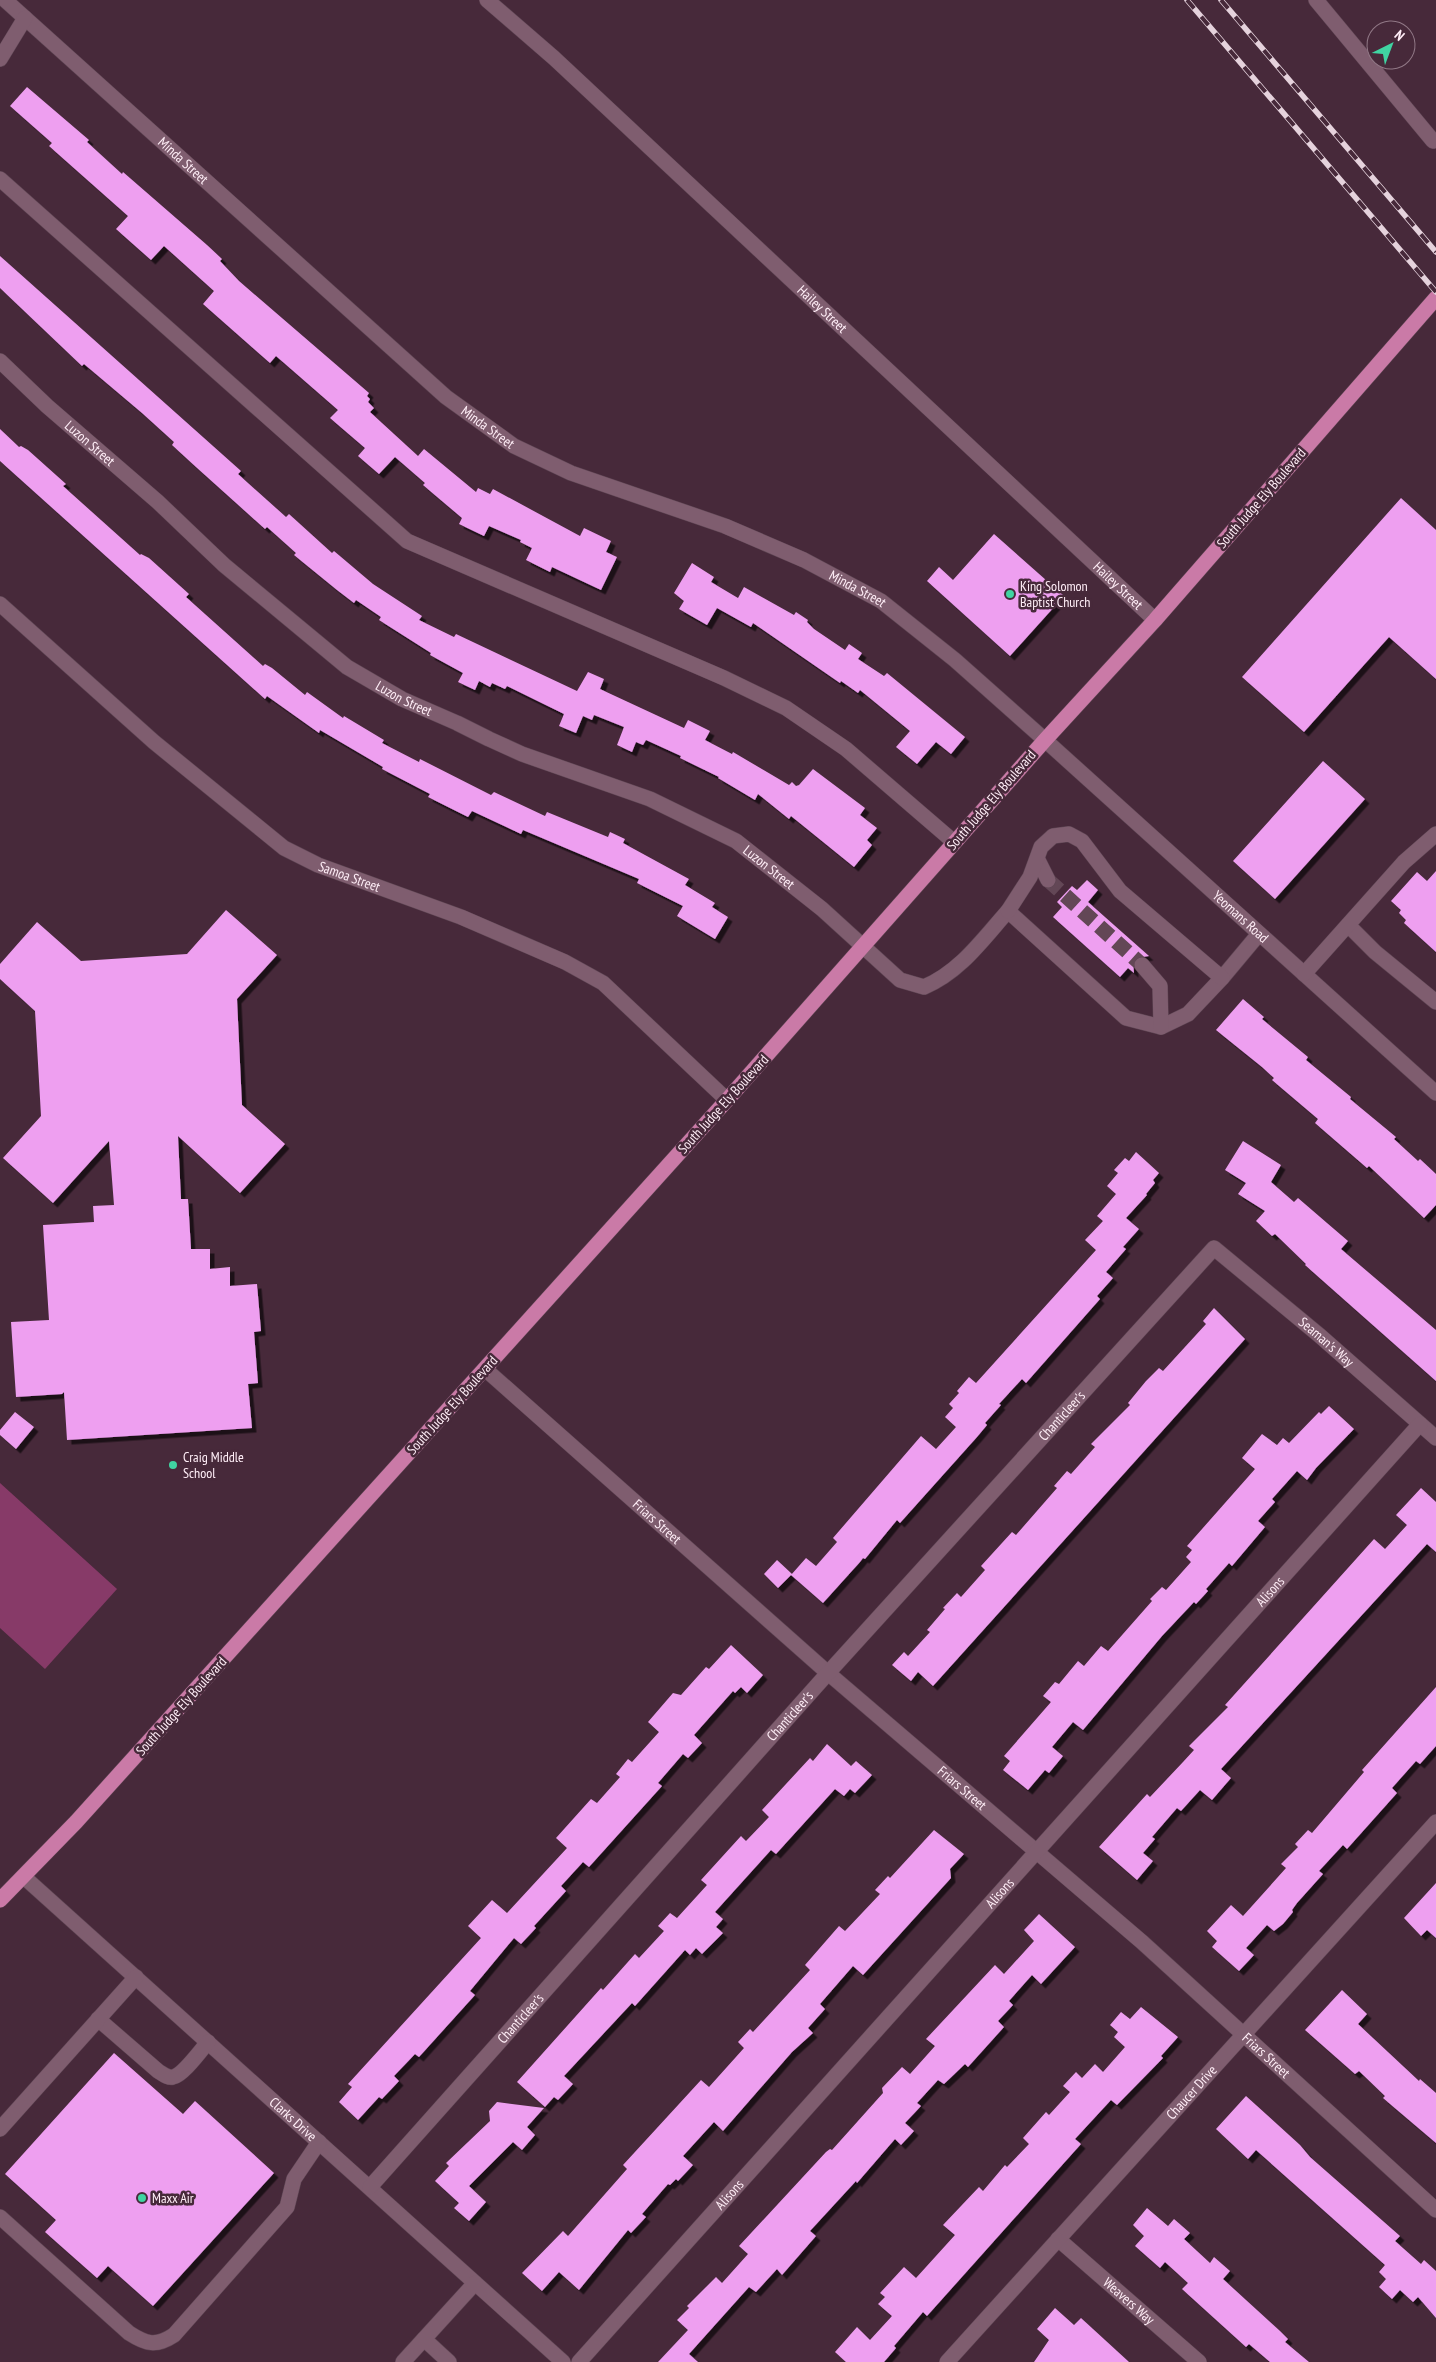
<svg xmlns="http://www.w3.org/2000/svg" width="1436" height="2362" font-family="'PT Sans Narrow',sans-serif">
  <defs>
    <filter id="shadow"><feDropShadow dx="4.5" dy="4.5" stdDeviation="0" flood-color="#0009"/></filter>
  </defs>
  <rect width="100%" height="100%" fill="#47293a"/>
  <path fill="#873a68" d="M0,1483L117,1589L45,1669L0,1628Z"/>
  <path fill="#ee9ff0" filter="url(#shadow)" d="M27,87L89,140L87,142L122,174L123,172L207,245L222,259L220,261L239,281L369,393L367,396L370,399L368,402L374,408L370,412L418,456L424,449L476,492L478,488L490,494L493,489L580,536L584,528L611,541L606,552L617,557L601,590L552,567L550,572L526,560L532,548L520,542L521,540L489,526L484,536L459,524L462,518L423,485L425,483L395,457L379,474L358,456L365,448L330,418L338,410L276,356L270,363L203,304L214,291L164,246L151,260L116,229L128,216L49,146L52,143L10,106Z
    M0,256L241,471L238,474L286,517L289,514L332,553L334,551L373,584L422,616L419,620L454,637L456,634L577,691L588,672L604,679L600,689L684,728L688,720L710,731L705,740L732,754L733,752L789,785L792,782L796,786L799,785L813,769L865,808L860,815L877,828L867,840L872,845L854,867L791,816L789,819L758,794L755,800L718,778L719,777L680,758L681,756L646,740L643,745L636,742L632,752L617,745L624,727L594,715L592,720L583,716L576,733L559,726L564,714L507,686L505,689L492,683L490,687L479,681L475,690L458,682L463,673L430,655L431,653L379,620L381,617L356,600L354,603L337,590L294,555L296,553L267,527L265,529L196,467L172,445L174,442L142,413L84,364L82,366L0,288Z
    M0,429L19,447L21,446L28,450L66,484L63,486L140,555L141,554L149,558L189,594L186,597L263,666L265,664L272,668L305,695L307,692L343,718L344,716L384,740L382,743L419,762L420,759L491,795L494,792L545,816L547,812L608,837L610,832L625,839L623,843L689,879L685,885L715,903L712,907L728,917L715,939L677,916L683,906L637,883L639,879L523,830L521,834L472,811L468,817L428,797L430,794L382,769L383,767L320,730L319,733L267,696L265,699L0,461Z
    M1401,498L1436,530V679L1389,637L1304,732L1242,677Z
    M994,534L1064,596L1010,656L927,581L939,567L953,580Z
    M692,563L714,577L711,582L738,598L744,587L794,615L796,612L808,620L807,622L814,629L845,650L849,644L862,653L858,659L884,676L887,673L965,737L951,754L936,742L917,764L896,747L910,731L860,690L858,693L841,681L840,683L753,623L751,627L717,608L707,625L679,609L684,601L674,593Z
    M1323,761L1365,799L1275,899L1233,861Z
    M1436,871V952L1404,923L1406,920L1399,913L1401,910L1391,901L1417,872L1427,881Z
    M1087,880L1098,890L1088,902L1149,956L1136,958L1133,962L1134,973L1128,968L1120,977L1053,917L1062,907L1057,902L1072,886L1077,890Z
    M226,910L277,955L237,999L242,1105L285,1144L240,1193L178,1136L181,1199H188L191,1249H210V1269L230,1267V1286L257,1284L261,1331L254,1332L258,1383L248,1384L252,1428L67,1440L64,1392L62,1394L16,1397L11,1322L49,1320L43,1225L94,1222L93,1206L114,1205L109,1141L53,1203L3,1158L41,1116L35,1011L0,979V964L37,922L81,961L187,954Z
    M1243,999L1264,1017L1262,1019L1308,1057L1306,1060L1351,1097L1350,1099L1396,1137L1394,1139L1418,1161L1420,1159L1436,1174V1205L1424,1218L1369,1166L1367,1168L1315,1123L1318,1119L1272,1080L1274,1078L1262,1067L1216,1030Z
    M1243,1141L1281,1165L1271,1182L1294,1202L1298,1198L1327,1223L1348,1241L1341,1249L1436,1330V1381L1305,1265L1306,1264L1275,1234L1272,1236L1256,1221L1265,1211L1238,1194L1246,1183L1225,1170Z
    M1136,1152L1159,1173L1153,1180L1155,1183L1146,1194L1147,1195L1126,1218L1139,1229L1123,1247L1126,1249L1106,1272L1113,1278L1097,1296L1100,1299L1026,1383L1022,1379L999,1404L1001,1405L985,1423L987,1425L977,1437L900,1523L897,1520L865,1559L863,1558L860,1562L823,1603L791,1575L806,1558L816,1566L837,1542L833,1538L921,1436L936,1449L956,1427L945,1417L953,1408L949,1404L959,1393L957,1391L969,1377L976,1383L1096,1250L1085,1240L1103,1221L1097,1216L1116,1194L1107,1186L1118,1173L1114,1170L1125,1158L1129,1161Z
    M1214,1308L1245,1339L933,1686L918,1672L911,1681L892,1665L904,1652L908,1656L930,1632L927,1630L945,1609L943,1608L957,1593L961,1597L985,1570L981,1566L1012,1532L1016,1535L1057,1488L1054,1486L1067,1471L1071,1474L1095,1447L1091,1444L1130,1405L1128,1403L1146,1381L1159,1368L1163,1371L1206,1324L1203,1321Z
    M1329,1406L1354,1429L1316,1468L1307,1480L1297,1471L1272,1499L1275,1502L1258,1521L1265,1527L1232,1566L1229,1563L1206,1589L1208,1591L1196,1604L1194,1602L1162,1636L1083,1730L1073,1722L1052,1747L1063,1756L1049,1773L1045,1770L1028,1790L1003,1770L1010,1761L1004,1756L1051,1702L1043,1696L1055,1682L1059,1684L1078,1661L1084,1666L1101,1646L1108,1651L1152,1601L1150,1599L1162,1587L1166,1590L1191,1562L1186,1557L1192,1550L1187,1546L1255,1469L1242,1458L1262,1434L1277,1445L1283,1438L1289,1443L1319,1412L1321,1414Z
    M15,1412L34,1427L16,1449L0,1435V1430Z
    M1421,1488L1436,1502V1552L1427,1544L1221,1769L1231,1778L1212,1800L1200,1790L1181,1811L1177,1808L1152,1837L1155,1839L1143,1853L1153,1861L1137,1880L1099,1847L1147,1794L1150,1797L1183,1762L1194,1750L1189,1746L1228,1707L1225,1705L1374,1539L1385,1549L1407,1525L1396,1515Z
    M777,1560L792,1574L778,1588L764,1574Z
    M731,1645L763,1675L747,1693L741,1687L735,1693L733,1691L694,1735L702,1743L688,1758L683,1754L658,1783L662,1786L589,1867L583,1862L561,1886L566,1891L534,1926L536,1928L521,1944L514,1938L470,1991L475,1995L419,2057L415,2054L394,2076L399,2081L382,2099L379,2097L358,2120L339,2102L352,2087L348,2084L481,1938L468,1926L492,1900L507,1913L567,1848L556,1838L591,1799L597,1803L620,1777L616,1774L628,1759L632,1762L659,1732L648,1722L673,1693L681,1695L706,1667L709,1669Z
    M1436,1687V1746L1420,1764L1416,1761L1392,1788L1397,1793L1347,1849L1343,1845L1319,1871L1323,1874L1297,1903L1292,1910L1293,1912L1283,1924L1274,1931L1267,1925L1246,1948L1254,1955L1239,1971L1212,1947L1217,1941L1207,1931L1231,1905L1243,1916L1286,1868L1281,1864L1298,1847L1295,1844L1308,1830L1312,1833L1364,1772L1362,1770Z
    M827,1744L851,1766L856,1761L872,1775L855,1793L850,1789L844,1796L835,1789L776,1854L771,1850L715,1912L723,1919L716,1927L723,1933L702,1954L696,1948L690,1955L685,1950L635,2006L632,2003L564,2076L573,2084L558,2100L554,2097L545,2107L517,2082L601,1988L603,1990L635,1954L639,1958L664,1931L658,1926L670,1913L677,1918L707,1885L701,1880L741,1836L746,1841L769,1817L762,1810L810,1758L813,1761Z
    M934,1830L964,1854L950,1869L951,1878L863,1975L853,1966L820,2004L825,2009L808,2028L813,2033L792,2052L723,2131L714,2122L683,2156L693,2165L678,2181L676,2179L670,2185L668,2184L642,2214L646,2217L631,2233L628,2230L579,2290L559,2272L542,2291L522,2273L563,2231L568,2236L627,2169L623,2165L701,2080L709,2087L744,2048L738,2042L750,2029L753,2032L810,1970L805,1965L839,1926L845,1931L880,1894L875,1890L888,1876L890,1878Z
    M1436,1883V1938L1427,1930L1421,1936L1404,1918Z
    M1039,1914L1075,1947L1041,1984L1032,1975L1009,2001L1013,2005L998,2021L1004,2027L968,2067L965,2064L944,2084L938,2080L917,2103L921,2106L905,2123L914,2131L901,2145L895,2139L857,2183L856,2181L810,2231L816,2236L782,2275L777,2269L756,2292L749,2287L689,2354L698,2362H658L688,2330L677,2320L689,2308L687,2306L716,2277L722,2283L748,2254L739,2246L826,2152L830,2149L832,2150L883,2093L882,2088L902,2067L910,2074L935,2046L926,2039L995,1965L1004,1974L1034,1941L1024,1930Z
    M1342,1990L1367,2014L1358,2024L1419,2081L1420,2079L1436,2093V2143L1383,2098L1385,2096L1359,2071L1355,2074L1305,2030Z
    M1141,2007L1178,2037L1161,2056L1163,2058L1117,2105L1111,2100L1075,2139L1081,2144L927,2316L923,2312L894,2346L896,2348L884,2362H846L835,2352L857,2327L870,2340L892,2316L878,2304L885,2297L880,2293L904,2267L916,2278L955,2235L943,2225L979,2187L983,2191L1005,2165L1007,2167L1029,2144L1023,2138L1046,2112L1049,2115L1070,2092L1063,2086L1076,2072L1082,2078L1095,2064L1103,2072L1125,2047L1114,2037L1118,2032L1110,2025L1121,2012L1130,2019Z
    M114,2053L183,2114L195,2101L274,2173L153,2306L108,2266L97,2278L45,2232L56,2220L5,2174Z
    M1246,2096L1300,2145L1310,2157L1400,2236L1395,2241L1421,2264L1424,2260L1436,2271V2318L1418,2297L1413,2302L1400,2290L1392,2299L1379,2287L1386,2279L1379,2272L1385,2265L1256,2150L1248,2159L1216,2129Z
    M497,2102L544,2108L527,2127L535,2135L522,2150L513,2142L469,2186L486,2202L469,2221L454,2208L459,2203L435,2181L449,2166L446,2163L490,2121L489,2111Z
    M1147,2208L1168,2226L1174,2219L1190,2233L1184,2239L1210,2263L1214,2257L1230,2271L1223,2279L1280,2331L1288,2339L1285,2342L1309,2362H1270L1249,2344L1246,2347L1182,2289L1188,2283L1165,2262L1160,2268L1135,2246L1144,2236L1133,2225Z
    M1055,2308L1074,2325L1081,2318L1129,2362H1034L1049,2340L1037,2329Z"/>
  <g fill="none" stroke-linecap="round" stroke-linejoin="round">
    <path stroke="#634756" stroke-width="15" stroke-dasharray="15 8" stroke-linecap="butt" d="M1048,880L1142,965"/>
    <g stroke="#5f4654" stroke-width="16">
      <g id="minor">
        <path id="s1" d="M5,0L446,397L514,446L571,473L725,526L804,560L881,601L955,660L1045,740L1436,1093"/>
        <path id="s2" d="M487,0L554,58L1155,620"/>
        <path d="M1316,0L1433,141"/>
        <path d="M0,59L25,18"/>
        <path d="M0,179L407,541L724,678L786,708L846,749L954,842"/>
        <path id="s3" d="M0,361L47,406L158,502L224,565L347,667L402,699L457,723L489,739L522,754L650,799L736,841L822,909L900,980L924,987C960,972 983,939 1008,911L1126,1018L1161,1027L1188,1014L1222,978L1258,935"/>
        <path id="s4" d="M0,604L154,742L284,848L318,865L461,917L565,962L603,983L727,1100"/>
        <path d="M1038,860L1048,880"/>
        <path d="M1008,911L1030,877L1041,847L1053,836L1069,834L1082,841L1120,891L1222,978"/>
        <path d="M1348,925L1375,952L1436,1002"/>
        <path d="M1142,965L1160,986L1161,1027"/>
        <path d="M1304,974L1404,862L1436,834"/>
        <path id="s5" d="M485,1369L828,1673L1142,1942L1436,2210"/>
        <path id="s6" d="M24,1877L563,2362"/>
        <path d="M98,2019L158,2071C163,2074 167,2078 173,2077C183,2075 201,2050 208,2042"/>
        <path d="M0,2129L136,1977"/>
        <path id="s7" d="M370,2187L828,1673L1214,1248L1319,1335L1436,1438"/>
        <path d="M0,2217L129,2333C146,2344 156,2347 174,2335L287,2207L294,2179L319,2142"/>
        <path id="s8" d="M1058,2239L1199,2362"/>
        <path d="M424,2339L449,2362"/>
        <path d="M403,2362L475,2283"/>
        <path id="s9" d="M579,2362L1420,1424"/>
        <path id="s10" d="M947,2362L1436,1822"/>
      </g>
    </g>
    <g stroke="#5f4654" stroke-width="16">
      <path id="major" d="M0,1900L76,1822L727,1100L1045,740L1155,620L1436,298"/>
    </g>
    <use href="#minor" stroke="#7f5d6f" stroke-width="15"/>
    <use href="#major" stroke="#ca7aa7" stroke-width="15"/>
    <g stroke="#e5d2dc" stroke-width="5.5">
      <path id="rail" d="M1187,0L1436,292
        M1221,0L1436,252"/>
    </g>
    <use href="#rail" stroke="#47293a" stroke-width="4" stroke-dasharray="11" stroke-linecap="butt"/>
  </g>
  <g fill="#40d4a2" stroke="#47293a" stroke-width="2">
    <circle cx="1010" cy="594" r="5"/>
    <circle cx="173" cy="1465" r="5"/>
    <circle cx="142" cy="2198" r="5"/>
  </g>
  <g text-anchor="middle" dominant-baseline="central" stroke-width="5" stroke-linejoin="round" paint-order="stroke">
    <g font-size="14" fill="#ffeef7" stroke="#47293a">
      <text stroke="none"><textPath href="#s1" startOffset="240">Minda Street</textPath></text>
      <text stroke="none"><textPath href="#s2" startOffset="456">Hailey Street</textPath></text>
      <text stroke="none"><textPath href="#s1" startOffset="645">Minda Street</textPath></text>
      <text stroke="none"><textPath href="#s3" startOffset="122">Luzon Street</textPath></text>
      <text transform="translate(1261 498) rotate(-49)">South Judge Ely Boulevard</text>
      <text stroke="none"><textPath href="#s2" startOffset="861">Hailey Street</textPath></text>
      <text stroke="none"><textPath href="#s1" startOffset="1050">Minda Street</textPath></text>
      <text stroke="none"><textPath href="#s3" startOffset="528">Luzon Street</textPath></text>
      <text transform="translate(991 800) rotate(-49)">South Judge Ely Boulevard</text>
      <text stroke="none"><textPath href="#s3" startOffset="932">Luzon Street</textPath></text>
      <text stroke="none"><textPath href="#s4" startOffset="446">Samoa Street</textPath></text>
      <text stroke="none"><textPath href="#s1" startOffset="1555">Yeomans Road</textPath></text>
      <text transform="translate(723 1104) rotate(-48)">South Judge Ely Boulevard</text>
      <text stroke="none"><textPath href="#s7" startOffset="1409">Seaman's Way</textPath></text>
      <text transform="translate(452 1405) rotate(-48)">South Judge Ely Boulevard</text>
      <text stroke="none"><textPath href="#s7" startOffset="1036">Chanticleer's</textPath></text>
      <text stroke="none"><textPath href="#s5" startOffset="230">Friars Street</textPath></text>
      <text stroke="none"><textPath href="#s9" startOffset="1035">Alisons</textPath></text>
      <text transform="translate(181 1706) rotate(-48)">South Judge Ely Boulevard</text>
      <text stroke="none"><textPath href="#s7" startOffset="631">Chanticleer's</textPath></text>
      <text stroke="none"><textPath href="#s5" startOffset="635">Friars Street</textPath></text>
      <text stroke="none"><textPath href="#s9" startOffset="630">Alisons</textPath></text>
      <text stroke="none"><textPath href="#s7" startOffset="226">Chanticleer's</textPath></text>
      <text stroke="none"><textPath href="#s5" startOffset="1040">Friars Street</textPath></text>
      <text stroke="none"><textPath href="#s10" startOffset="364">Chaucer Drive</textPath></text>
      <text stroke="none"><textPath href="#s6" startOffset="362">Clarks Drive</textPath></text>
      <text stroke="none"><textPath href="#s9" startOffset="225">Alisons</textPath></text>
      <text stroke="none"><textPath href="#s8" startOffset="94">Weavers Way</textPath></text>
    </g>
    <g font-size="14" fill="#ffeef7" stroke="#47293a" text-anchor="start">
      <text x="1020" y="586">King Solomon<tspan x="1020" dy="16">Baptist Church</tspan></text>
      <text x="183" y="1457">Craig Middle<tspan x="183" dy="16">School</tspan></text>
      <text x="152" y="2198">Maxx Air</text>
    </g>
  </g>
  <g transform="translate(1391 45) rotate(42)"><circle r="24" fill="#47293a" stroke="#917886"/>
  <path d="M0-4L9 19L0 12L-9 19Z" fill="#40d4a2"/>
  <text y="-8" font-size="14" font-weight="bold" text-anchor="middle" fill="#ffeef7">N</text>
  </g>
</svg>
